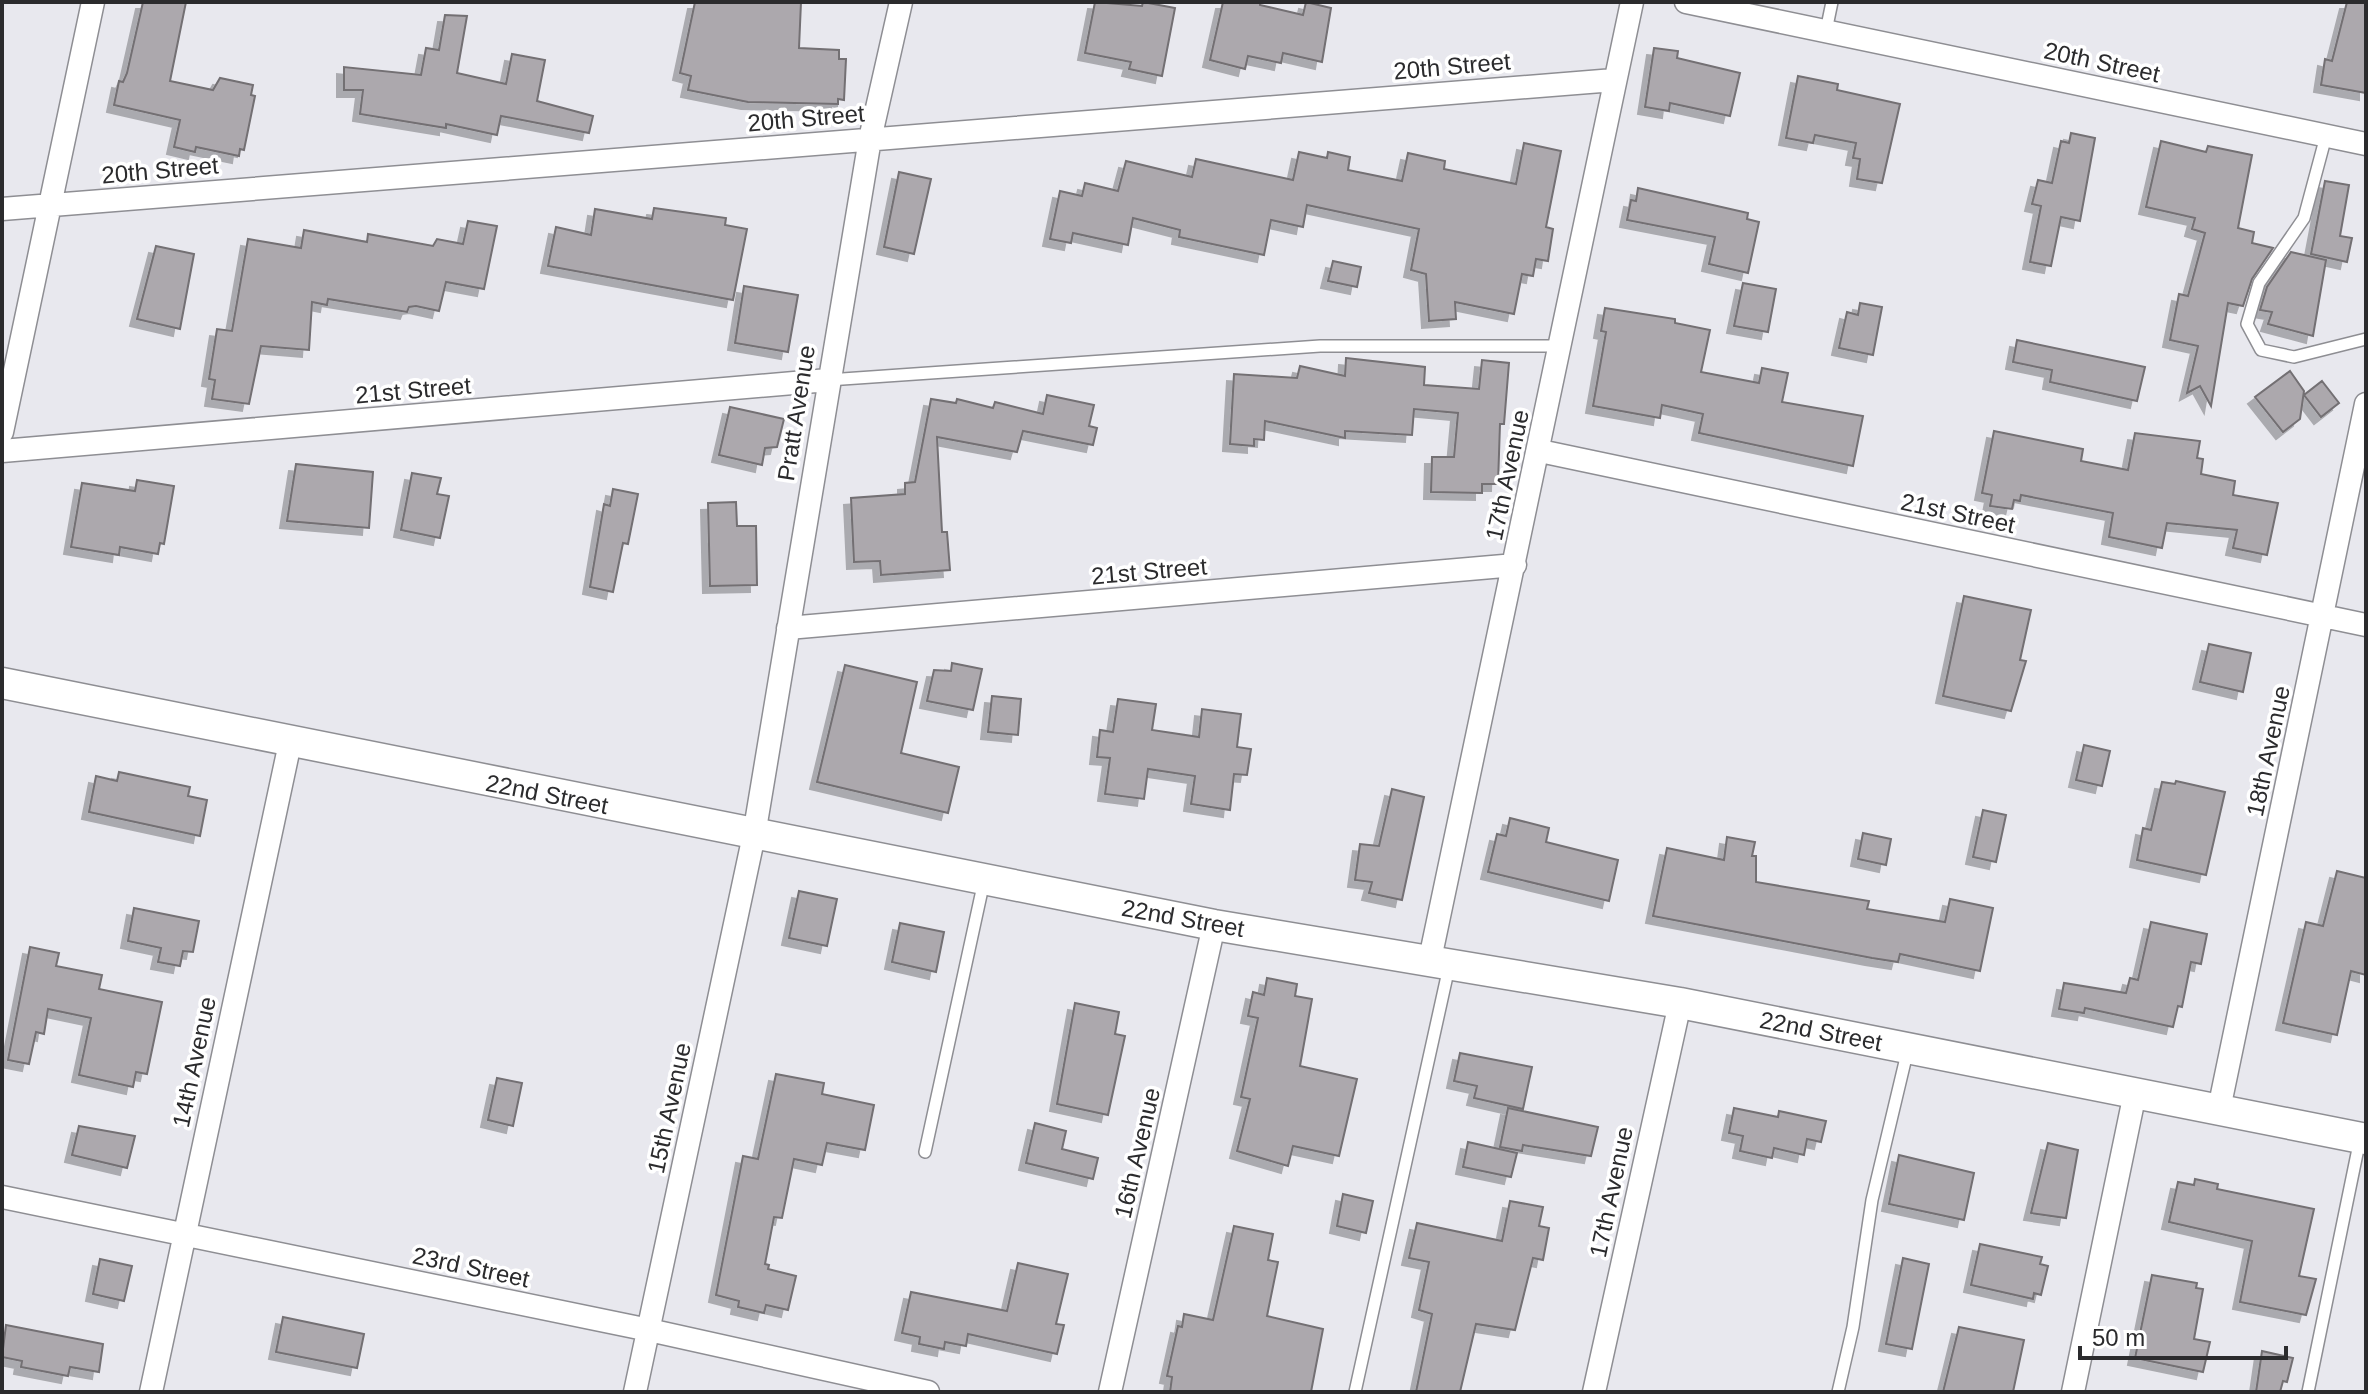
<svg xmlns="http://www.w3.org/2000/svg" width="2368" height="1394" font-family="Arial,sans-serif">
  <defs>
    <filter id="shadow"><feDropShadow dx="-7" dy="7" stdDeviation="0" flood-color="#0004"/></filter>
  </defs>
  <rect width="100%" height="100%" fill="#e8e8ee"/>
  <path fill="#aca8ad" stroke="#736f73" stroke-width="2" filter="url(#shadow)" d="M143,2H186L170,81L213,90L220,78L253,85L251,95L255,96L244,150L240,149L239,156L196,147L195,152L174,147L180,120L114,105L119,81L123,82L127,73Z
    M695,2H801L799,48L839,50V59H846L844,100L838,99V104L748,102L688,90L691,76L680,73Z
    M1095,2L1142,6L1143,2L1175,8L1162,76L1129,69L1131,62L1085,53Z
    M1223,2H1260V5L1303,15L1306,2L1331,8L1322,62L1283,53L1281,63L1248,56L1245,69L1210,60Z
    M2347,2H2366V93L2321,85L2325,59L2332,61Z
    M445,15L467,16L457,73L506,84L512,54L545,60L537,101L593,116L589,133L501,116L497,135L446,124V128L360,114L363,90H344V67L421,75L426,48L439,50Z
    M1654,48L1678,51L1677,58L1740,73L1730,116L1670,103L1669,111L1645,107Z
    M1798,76L1838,84L1837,90L1900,104L1882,183L1857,179L1860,159L1853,158L1856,143L1815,135L1813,143L1786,138Z
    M2071,133L2095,138L2080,221L2061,217L2051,266L2030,262L2041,206L2032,204L2038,180L2052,183L2061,141L2069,143Z
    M2161,141L2206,152L2208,146L2252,155L2238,228L2254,232L2252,243L2273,248L2252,279L2243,306L2228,303L2211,406L2200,386L2187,393L2198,346L2170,340L2179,294L2188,296L2205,233L2192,229L2195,218L2146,207Z
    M1524,143L1561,151L1546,227L1553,229L1548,261L1536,259L1533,276L1522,274L1514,314L1455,302L1456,319L1429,321L1426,274L1411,270L1419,229L1307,205L1303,227L1271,220L1264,255L1179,237L1180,230L1133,218L1128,245L1073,233L1071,243L1050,239L1060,191L1082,196L1085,183L1118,191L1126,161L1192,177L1196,159L1293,180L1299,152L1327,158L1328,152L1350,157L1348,170L1402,181L1408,153L1445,161L1444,169L1516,184Z
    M899,172L931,179L914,254L884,247Z
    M2325,181L2349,185L2340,236L2352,238L2347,262L2311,254Z
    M1638,188L1748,213L1747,219L1759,222L1748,273L1709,264L1715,237L1627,220L1631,200L1636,201Z
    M654,208L726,218L725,225L747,229L733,300L548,266L556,227L591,235L595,209L652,219Z
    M468,221L497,226L484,289L446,282L439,311L416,306L409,307L407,312L328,299L327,305L312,302L309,350L261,346L249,404L212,399L215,380L209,379L217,329L232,331L248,239L301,248L304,230L367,242L368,234L433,246L437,239L463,244Z
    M156,246L194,254L180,329L137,319Z
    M2291,252L2326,260L2313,336L2268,324L2272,312L2260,310L2267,287Z
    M1333,261L1361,267L1357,287L1328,281Z
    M1743,283L1776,289L1768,332L1734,326Z
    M744,286L798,295L788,352L735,343Z
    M1860,303L1882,307L1873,355L1839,348L1847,312L1858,315Z
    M1605,308L1675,319V323L1710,330L1701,372L1759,383L1762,368L1788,373L1782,402L1863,416L1853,466L1699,433L1703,414L1662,405L1660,418L1593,406L1606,332L1601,331Z
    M2017,340L2145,367L2137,401L2050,382L2052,370L2013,362Z
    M1346,358L1425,367L1424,385L1479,389L1482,360L1509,363L1504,424H1500L1498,484H1482V493L1431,492L1432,457H1454L1458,413L1414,409L1412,435L1345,431V438L1265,421L1264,440L1254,439V446L1230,444L1234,374L1297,378L1300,366L1345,376Z
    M2290,371L2304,391L2300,419L2283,432L2255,397Z
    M2322,381L2339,403L2321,417L2304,395Z
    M1047,395L1094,405L1089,426L1097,428L1093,445L1023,431L1017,452L937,437L942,532H947L950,570L881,575L880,561L854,562L851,498L905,494V483L915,482L931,399L956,403L957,399L993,408L995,402L1043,414Z
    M730,407L784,419L777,447L765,448L762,465L719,455Z
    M1994,431L2083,449L2081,461L2128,470L2135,433L2200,441L2197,458L2203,459L2201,474L2235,481L2233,495L2278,503L2267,555L2233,548L2237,530L2167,523L2162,548L2109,537L2113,513L2021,495L2020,501L2014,500L2012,509L1990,506L1992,495L1982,493Z
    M296,464L373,472L369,528L287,521Z
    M412,473L441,478L437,494L449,496L440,538L401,530Z
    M137,480L174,486L164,544L160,543L158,554L120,547L119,555L71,547L82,483L135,491Z
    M613,489L638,494L628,544L623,543L613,592L590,587L604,504L610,506Z
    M736,502L737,526H756L757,585L710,586L708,503Z
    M1964,596L2031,610L2020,660L2026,661L2011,711L1943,696Z
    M2209,644L2251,653L2243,692L2200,682Z
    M952,663L982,669L973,710L927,701L934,670L951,671Z
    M845,665L917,682L901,753L959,767L948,813L817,782Z
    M992,696L1021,699L1018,735L988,732Z
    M1118,699L1156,704L1152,730L1199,737L1202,709L1241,714L1237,747L1251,749L1247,775L1234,774L1230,810L1191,804L1195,776L1148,769L1144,799L1105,794L1110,758L1097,757L1100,730L1113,732Z
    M2084,745L2110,751L2102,786L2076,780Z
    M119,772L190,787L188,796L207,800L200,836L89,812L96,776L117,781Z
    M2176,781L2225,792L2206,875L2137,860L2143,828L2151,830L2162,782L2175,784Z
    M1392,789L1424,797L1402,900L1369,893L1372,882L1355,880L1360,844L1379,846Z
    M1983,810L2006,815L1996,862L1973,857Z
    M1510,818L1549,828L1546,842L1618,860L1609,901L1488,872L1497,834L1506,836Z
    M1863,833L1891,839L1886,865L1858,859Z
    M1727,837L1755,842L1752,856H1756V882L1869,901L1867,909L1945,922L1950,899L1993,908L1980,971L1900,954L1898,962L1872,958L1653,916L1667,848L1724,860Z
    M2337,871L2366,878V975L2351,971L2337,1035L2283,1023L2306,922L2323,926Z
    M799,891L837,899L827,946L789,938Z
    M134,908L199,921L193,952L183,951L180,966L158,962L161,948L128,941Z
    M2151,922L2207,934L2201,964L2191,962L2182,1007L2178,1006L2173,1027L2085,1008L2084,1013L2059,1009L2064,983L2126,993L2130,978L2138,980Z
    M900,923L944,932L936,972L892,962Z
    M30,947L59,953L56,966L102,975L99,989L162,1002L147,1074L136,1072L133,1087L79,1075L91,1018L48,1009L44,1034L36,1032L29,1064L8,1060Z
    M1267,978L1297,984L1295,996L1312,999L1300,1066L1357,1079L1339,1156L1293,1146L1288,1166L1237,1151L1250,1099L1241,1097L1258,1018L1248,1016L1253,992L1264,995Z
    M1075,1003L1119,1012L1115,1034L1125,1036L1108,1115L1057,1104Z
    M1460,1053L1532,1067L1523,1109L1474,1098L1477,1086L1454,1081Z
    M776,1074L824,1083L822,1094L874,1105L865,1150L827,1143L822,1165L794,1159L782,1218L774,1217L765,1264L769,1265L768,1269L796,1276L788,1310L766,1305L764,1313L738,1307L739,1301L716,1295L743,1156L758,1159Z
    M497,1078L522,1083L513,1126L488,1120Z
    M1508,1108L1598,1127L1591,1156L1523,1145L1522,1151L1500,1147Z
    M1734,1108L1778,1117L1779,1111L1826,1121L1821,1142L1807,1139L1804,1155L1774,1148L1772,1158L1740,1151L1743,1136L1729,1133Z
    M1035,1123L1066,1131L1062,1149L1098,1158L1093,1179L1026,1163Z
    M79,1126L135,1136L127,1168L72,1155Z
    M1468,1142L1517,1153L1511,1177L1463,1167Z
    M2048,1143L2078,1150L2066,1218L2031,1213Z
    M1899,1155L1974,1173L1964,1220L1889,1204Z
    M2195,1179L2218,1184L2217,1189L2314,1209L2299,1276L2316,1279L2306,1315L2240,1302L2252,1241L2169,1222L2178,1182L2194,1185Z
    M1343,1194L1373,1201L1366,1233L1337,1226Z
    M1510,1201L1543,1207L1539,1226L1549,1228L1543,1260L1533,1258L1515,1330L1476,1324L1460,1392H1416L1432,1314L1419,1310L1429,1262L1409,1258L1417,1223L1502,1241Z
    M1234,1226L1273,1234L1268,1260L1278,1262L1267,1316L1323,1329L1311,1392H1170L1172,1377L1167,1376L1178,1326L1182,1327L1184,1314L1213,1320Z
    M1980,1244L2042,1257L2040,1264L2048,1266L2041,1295L2034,1293L2033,1299L1971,1285Z
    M1903,1258L1929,1264L1912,1349L1886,1344Z
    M100,1259L132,1266L124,1301L93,1294Z
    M1018,1263L1068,1274L1056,1324L1064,1325L1057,1354L968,1334L966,1346L945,1342L944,1349L919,1344L920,1337L902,1333L911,1292L1007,1311Z
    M2152,1275L2197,1283L2196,1288L2203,1289L2194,1339L2210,1342L2203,1372L2135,1358Z
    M283,1317L364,1334L357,1368L276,1352Z
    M6,1325L103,1344L99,1372L70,1367L68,1376L21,1367L22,1361L2,1357Z
    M1959,1327L2024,1340L2013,1392H1943Z
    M2262,1351L2293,1358L2287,1382L2283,1381L2280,1392H2256Z"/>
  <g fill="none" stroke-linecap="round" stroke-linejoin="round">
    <g stroke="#8e8e93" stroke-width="14">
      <path id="lane" d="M1826,31L1832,2
        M2326,136L2304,218L2259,283L2247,324L2261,350L2294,357L2366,339
        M828,380L1320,346H1561
        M925,1152L984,881
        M1355,1392L1449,967
        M1838,1392L1853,1327L1872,1200L1908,1049
        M2308,1392L2360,1139"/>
    </g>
    <g stroke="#8e8e93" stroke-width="25">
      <path id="street" d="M1686,2L2366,144
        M2,209L1614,80
        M2,432L93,2
        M2,451L828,380
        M1540,451L2366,625
        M788,628L1515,565
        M1430,959L1632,2
        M2219,1109L2366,404
        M2,1197L649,1330L928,1392
        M151,1392L290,743
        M635,1392L754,835L870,139L901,2
        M1110,1392L1214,925
        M1594,1392L1680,1003
        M2073,1392L2135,1093"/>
    </g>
    <g stroke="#8e8e93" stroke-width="33">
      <path id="secondary" d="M2,683L1214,925L1680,1003L2366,1139"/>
    </g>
    <use href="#lane" stroke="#fff" stroke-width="11"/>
    <use href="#street" stroke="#fff" stroke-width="22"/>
    <use href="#secondary" stroke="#fff" stroke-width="30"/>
  </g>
  <g text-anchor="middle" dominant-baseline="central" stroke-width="7" stroke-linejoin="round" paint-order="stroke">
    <g font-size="24" fill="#2b2b2d" stroke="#fff">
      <text transform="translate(2102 62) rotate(12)">20th Street</text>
      <text transform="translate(1452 66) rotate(-5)">20th Street</text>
      <text transform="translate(806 118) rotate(-5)">20th Street</text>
      <text transform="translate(160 170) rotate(-5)">20th Street</text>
      <text transform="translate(413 390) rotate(-5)">21st Street</text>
      <text transform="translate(796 413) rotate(-81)">Pratt Avenue</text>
      <text transform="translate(1507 475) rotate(-78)">17th Avenue</text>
      <text transform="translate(1958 513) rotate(12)">21st Street</text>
      <text transform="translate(1149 571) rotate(-5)">21st Street</text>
      <text transform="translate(2268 751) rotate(-78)">18th Avenue</text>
      <text transform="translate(547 794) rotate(11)">22nd Street</text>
      <text transform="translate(1183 918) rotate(10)">22nd Street</text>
      <text transform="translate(1821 1031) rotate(11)">22nd Street</text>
      <text transform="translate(194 1062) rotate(-78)">14th Avenue</text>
      <text transform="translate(669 1108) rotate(-78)">15th Avenue</text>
      <text transform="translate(1137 1153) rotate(-77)">16th Avenue</text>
      <text transform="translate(1611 1192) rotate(-78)">17th Avenue</text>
      <text transform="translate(471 1267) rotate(12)">23rd Street</text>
    </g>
  </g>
  <rect width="2368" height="1394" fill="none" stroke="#2b2b2d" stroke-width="8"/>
  <path d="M2080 1346v12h206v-12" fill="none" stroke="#2b2b2d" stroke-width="4"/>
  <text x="2092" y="1346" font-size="24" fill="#2b2b2d" stroke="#ffffff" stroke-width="6" paint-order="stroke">50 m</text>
</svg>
